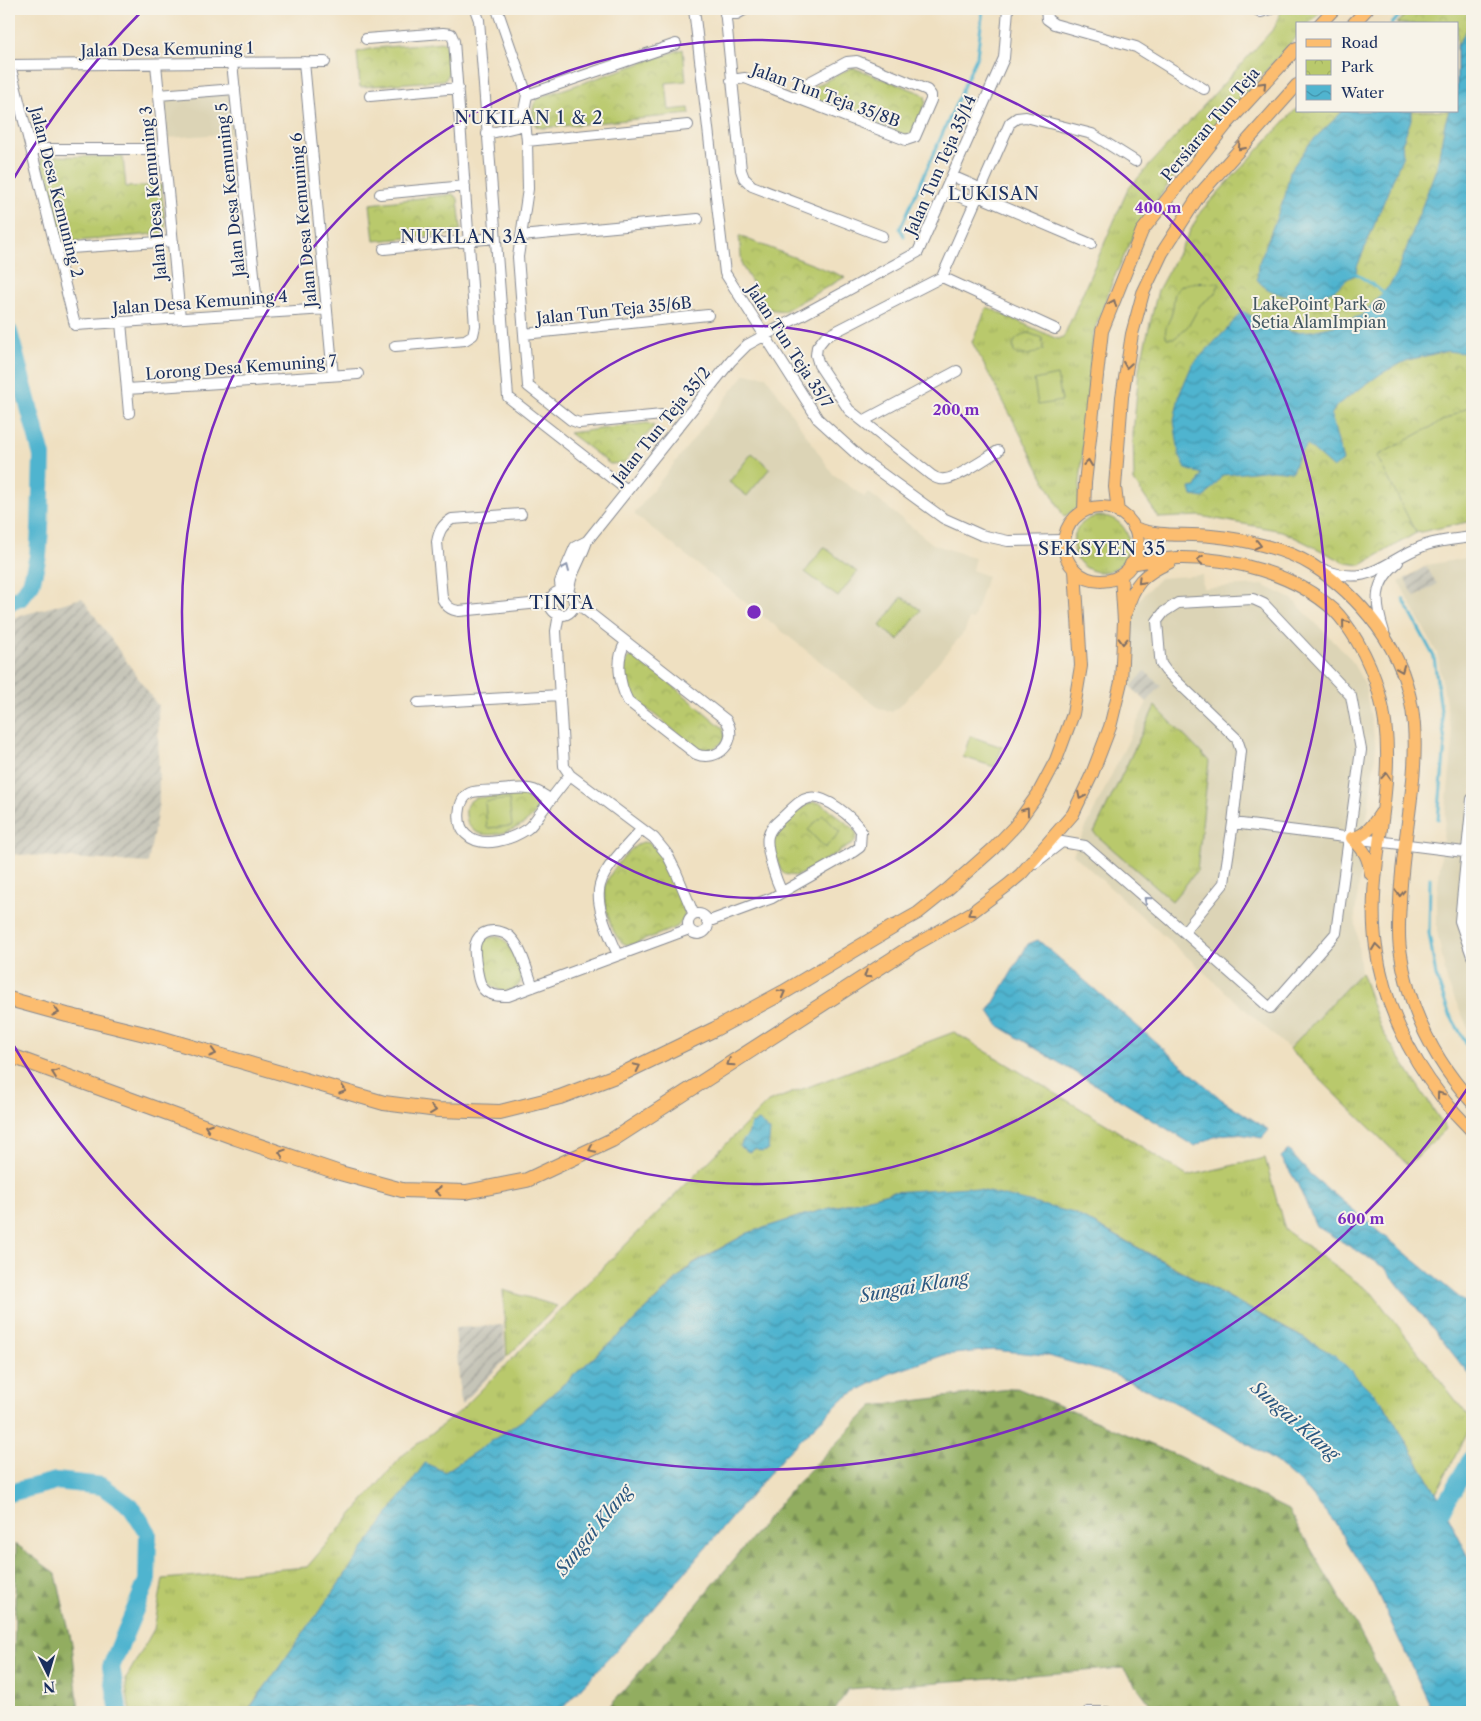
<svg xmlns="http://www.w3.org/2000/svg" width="1481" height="1721" font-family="'Libre Caslon Text',serif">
  <defs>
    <pattern id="industrial-furrows" width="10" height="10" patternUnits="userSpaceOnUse" patternTransform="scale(1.25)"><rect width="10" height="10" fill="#c6c5b8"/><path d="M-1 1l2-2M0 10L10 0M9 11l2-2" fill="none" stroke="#a0a099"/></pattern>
    <pattern id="grass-tufts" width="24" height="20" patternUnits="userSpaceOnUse" patternTransform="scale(1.25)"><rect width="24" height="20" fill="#b9c96c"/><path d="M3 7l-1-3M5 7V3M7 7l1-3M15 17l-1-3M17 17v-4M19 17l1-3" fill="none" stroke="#9ead60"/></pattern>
    <pattern id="forest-firs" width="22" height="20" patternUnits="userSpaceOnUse" patternTransform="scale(1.25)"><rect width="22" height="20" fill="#92ad60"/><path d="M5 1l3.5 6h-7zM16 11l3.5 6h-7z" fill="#768d52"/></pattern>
    <pattern id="park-crowns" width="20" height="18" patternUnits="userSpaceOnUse" patternTransform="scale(1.25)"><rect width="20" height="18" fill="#b9c96c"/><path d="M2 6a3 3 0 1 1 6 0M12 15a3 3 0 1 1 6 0" fill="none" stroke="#9ead60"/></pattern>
    <pattern id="water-waves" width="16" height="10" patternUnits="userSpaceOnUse" patternTransform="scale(1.25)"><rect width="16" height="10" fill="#50b4cf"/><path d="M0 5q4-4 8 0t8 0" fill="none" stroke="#4293ab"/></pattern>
  </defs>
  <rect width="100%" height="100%" fill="#f7f3e8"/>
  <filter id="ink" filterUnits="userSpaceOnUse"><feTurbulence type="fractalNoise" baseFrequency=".02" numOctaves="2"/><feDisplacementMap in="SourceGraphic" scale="10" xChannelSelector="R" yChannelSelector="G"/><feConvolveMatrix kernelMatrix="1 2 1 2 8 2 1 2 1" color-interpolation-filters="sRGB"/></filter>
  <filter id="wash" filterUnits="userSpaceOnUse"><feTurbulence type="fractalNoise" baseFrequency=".0096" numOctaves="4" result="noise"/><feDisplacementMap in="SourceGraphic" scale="20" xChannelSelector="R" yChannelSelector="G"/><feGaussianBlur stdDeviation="1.12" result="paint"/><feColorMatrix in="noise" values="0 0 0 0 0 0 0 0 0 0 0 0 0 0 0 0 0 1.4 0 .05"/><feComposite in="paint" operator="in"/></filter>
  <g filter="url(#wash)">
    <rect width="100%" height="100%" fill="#efe0c1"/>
    <path fill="#dcd4b6" d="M232,93L236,133L167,138L164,99Z
      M745,374L766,376L833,474L864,497L868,492L933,544L975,558L972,570L987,576L973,620L969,619L965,631L904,702L892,712L880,709L634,514Z
      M1472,557V1037L1447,982L1437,931V895L1453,742L1437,653L1399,582L1427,565Z
      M1202,575L1203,588L1263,585L1292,599L1350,658L1365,685L1376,748L1355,916L1361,972L1381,1029L1446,1129L1408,1165L1289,1049L1073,854L1147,702L1131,687L1132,607L1160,578Z"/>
    <path fill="url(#industrial-furrows)" d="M1426,566L1437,584L1415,597L1405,579Z
      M82,598L158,706L159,804L148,863L9,854V619Z
      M1145,671L1161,686L1147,702L1131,687Z
      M503,1325L506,1359L461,1405L455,1328Z"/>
    <path fill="url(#grass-tufts)" stroke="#6a7c65" d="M1285,9H1323L1309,24H1297V36L1211,132L1174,177L1138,226L1114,278L1093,334L1078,507L1064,517L972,342L987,307L1055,338L1059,339L1064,336L1128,189L1275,27L1279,15Z
      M1472,380V521L1416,533L1400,542L1351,475Z
      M1073 544a28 28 0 1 1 56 0a28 28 0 1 1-56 0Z
      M1155,706L1209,761L1197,871L1172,901L1094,833Z
      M1361,972L1381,1029L1446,1129L1408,1165L1289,1049Z
      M954,1032L1111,1127L1187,1176L1265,1158L1285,1230L1372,1293L1472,1421V1425L1436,1492L1383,1403L1336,1356L1180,1270L1074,1213L892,1192L804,1215L748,1233L693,1263L626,1329L523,1420L445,1472L260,1693L247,1712H130L125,1680L154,1629L163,1579L307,1567L403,1455L458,1413L768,1102Z
      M503,1290L557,1306L507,1357Z"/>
    <path fill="url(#forest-firs)" stroke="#566e5f" d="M1017,1388L1178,1456L1288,1510L1357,1627L1402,1712H1156L1123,1668L848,1689L834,1712H605L670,1637L796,1484L873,1406Z
      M16,1544L56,1574L72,1644L79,1712H13Z"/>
    <path fill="url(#park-crowns)" stroke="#6a7c65" d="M1410,9H1472V405L1377,456L1416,533L1361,565L1346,563L1282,531L1200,516L1159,518L1134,481L1133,434L1139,369L1158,290L1201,211L1297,108V111H1457V24H1397Z
      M443,42C450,48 453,76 444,80L360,87L357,52L375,48Z
      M683,49L686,81L666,83L669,110L689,108L690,114L542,128L536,126C532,117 531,105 538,98Z
      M854,68L921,93L925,96L926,102L912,134L904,135L812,98L809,94L810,89L849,69Z
      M46,156L123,157L126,187L161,185L166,233L66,242L61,239L55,233L41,164V159Z
      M453,194L458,199L461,228L459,232L455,234L374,241L370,204Z
      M739,236L845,277L784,311L768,309L742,266Z
      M1028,333L1042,338L1043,350L1028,355H1017L1014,352C1011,340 1018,337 1028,333Z
      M647,423L654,426L624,463L610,464L569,433Z
      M634,655L639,657L723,728L725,739C718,747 711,752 700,751L631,696C626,686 622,669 627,659Z
      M526,793C571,811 471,862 466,816C465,807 466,803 475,798Z
      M814,802L821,803L854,829L857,835L854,843L801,874L795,876L784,874C779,869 778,863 776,856C769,835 777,831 792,817C799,811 804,805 814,802Z
      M643,842L650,843L661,856L671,872L685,913L683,920L677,927L634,944C630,945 626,945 623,943C611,936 603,902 605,889C606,875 630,846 643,842Z
      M489,937C493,937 498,936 501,938C510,942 525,974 520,983C517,989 509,990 503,992L487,983L482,972L480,949L482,943Z"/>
    <path fill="#b9c96c" stroke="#6a7c65" d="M1219,283L1216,293L1200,305L1189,325L1175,338H1167C1163,331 1168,323 1171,316C1174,308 1173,299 1175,293C1182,279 1206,283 1219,283Z
      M1057,375L1062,401L1038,405L1034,380Z
      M752,453L770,468L747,496L729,482Z
      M824,547L857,572L838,597L805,572Z
      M902,597L921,610L898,640L880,626Z
      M970,736L1002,747L995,767L963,757Z
      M509,799L512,826L487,828L485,802Z
      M823,815L840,832L825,848L808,830Z"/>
    <path fill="url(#water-waves)" stroke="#367296" d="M1472,20V354L1447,351L1408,360L1382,373L1337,405L1331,415L1343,461L1333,468L1307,445L1298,456L1292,472L1273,470L1223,475L1204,498L1192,496L1190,488L1196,487L1202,474L1186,469L1179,454L1174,420L1180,393L1192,365L1228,328L1242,311L1269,325L1291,332L1311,331L1335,326L1362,315L1389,286L1397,274L1437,166L1445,123L1449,111H1457V46Z
      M1343,111H1411V120L1402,143L1403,155L1357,267L1356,275C1345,278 1343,285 1334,290C1328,293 1318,297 1311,298C1294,299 1266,294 1257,279L1258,265L1285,196L1290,171L1310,143Z
      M1038,940L1221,1099L1269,1130L1262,1138C1231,1132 1222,1131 1195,1146L999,1026L989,1011L1028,944Z
      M759,1121L770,1131L768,1150L762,1152L755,1149L749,1152L740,1147L743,1140L748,1135L751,1124Z
      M1288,1150L1311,1175L1472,1308V1378L1385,1268L1316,1226L1297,1183L1281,1157Z
      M968,1187L1074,1213L1336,1356L1383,1403L1436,1492L1472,1563V1712H1433L1373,1584L1336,1524L1303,1486L1276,1462L1224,1429L1170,1400L1112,1374L1045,1355L993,1350L944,1355L889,1374L844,1398L784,1456L651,1612L559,1712H247L425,1463L445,1472L523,1420L626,1329L693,1264L748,1233L804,1215L892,1192Z"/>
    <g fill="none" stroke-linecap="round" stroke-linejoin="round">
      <path stroke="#50b4cf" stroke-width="3" d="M1392,24L1405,9
        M904,236L900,229L977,56L983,9
        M1355,273L1385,293
        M1403,599L1434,657L1445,743L1438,819
        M1430,878L1429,933L1436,976L1449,1013L1472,1053"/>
      <path stroke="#50b4cf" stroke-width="18" d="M9,332L42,456L40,528L38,556L31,584L20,598L9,602
        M9,1493L56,1481L102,1486L131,1507L148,1533L147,1581L111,1667L119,1712
        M1432,1526L1472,1458"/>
    </g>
  </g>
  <g filter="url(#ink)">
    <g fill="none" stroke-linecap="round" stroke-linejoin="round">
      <g stroke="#858890" stroke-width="12">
        <path id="minor" d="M475,9L479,20L508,397L627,490
          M497,9L527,95L524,111L527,141L528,189L518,257L528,386L571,420L579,423L662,415
          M694,9L725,273L818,419L862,459L943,518L981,535L1008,541L1064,540
          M725,9L741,170L744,178L752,186L882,236
          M1046,9L1047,19L1054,24L1136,47L1204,89
          M1255,9L1261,12L1272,9
          M725,14H737L746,9
          M366,39L443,33L451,34L454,41L475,326L473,335L465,340L395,346
          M304,62L333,376
          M232,63L258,313
          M156,64L180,318
          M9,65L325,62
          M10,65L75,325L326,309
          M731,80L745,78L906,140L915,137L931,100V95L927,90L857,61L847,62L804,85L800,99
          M159,95L235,89
          M527,95L676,44
          M370,96L458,88
          M487,119L524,111
          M487,134L525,125
          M527,141L688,125
          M31,149H164
          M952,176L975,186L978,196
          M945,191L968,200L978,196L1091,244
          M380,194L465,186
          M521,236L698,219
          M56,249L173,241
          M384,249L495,238
          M942,277L1055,329
          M121,322L129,413
          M524,334L708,315
          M127,389L358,374
          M863,421L957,371
          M998,451C986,458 958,478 945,479C940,480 935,478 931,475L849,410L819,365L816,355L817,347L825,337L942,277L1010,123L1017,118L1026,117L1092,134L1135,161
          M521,514L452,519C442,525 439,531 437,542L442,598C446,606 450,610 459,611L550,602
          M1322,569C1371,589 1385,559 1426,545C1441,540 1457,539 1472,537
          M561,590L560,582L575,547L587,541L731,361L747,345L918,252L1004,58L1008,9
          M550 603a12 12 0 1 1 24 0a12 12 0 1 1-24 0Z
          M568,591C570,586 570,581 572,576C577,564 583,553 587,541
          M1253,599L1264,604L1351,696L1361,750L1336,933L1270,1008L1184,932L1224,883L1233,823L1241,751L1237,739L1166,671L1161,664L1160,657L1157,621L1164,612L1178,603Z
          M574,606L583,608L726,720C740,741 717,763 696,754L628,701C619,684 615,658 626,642
          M559,614L556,631L564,766L570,775L654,838L667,854L676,872L694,915
          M1384,632C1375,604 1372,583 1398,562
          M418,703L560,695
          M1472,799L1460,921L1472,956
          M550,800C533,785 522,788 500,790C493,791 476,790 470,793C457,800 456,825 466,834C482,850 512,839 527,829C533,825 537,817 542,811C551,799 560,787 570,775
          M1233,823L1472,853
          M1035,863L1062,842L1085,846L1184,932
          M688 924a10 10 0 1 1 20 0a10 10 0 1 1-20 0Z
          M707,922L772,898L853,852L860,847L861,831C854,818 825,794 809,798C799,800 792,809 784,816C778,822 770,827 768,836C765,848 776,881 782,892
          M618,955C610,936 594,905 600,885C604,868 630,842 642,829
          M533,987C528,974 522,950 513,940C505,930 485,926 477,940C473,947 475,955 476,963C479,986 481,997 508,996L689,929
          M1088,1712H1107"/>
      </g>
      <g stroke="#858890" stroke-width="14">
        <path id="major" d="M1320,24L1334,9
          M1353,24L1367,9
          M1064 544a37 37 0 1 1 74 0a37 37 0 1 1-74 0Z
          M1084,511L1085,483L1102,331L1142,231L1226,125L1297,48
          M1118,512L1115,487L1122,397L1132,334L1143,293L1162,253L1200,194L1297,85
          M1134,528C1161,538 1183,533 1211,536C1242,539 1285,548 1312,565C1337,581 1359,602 1377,626C1443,715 1403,803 1400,902C1399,917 1398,934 1400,949C1408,1007 1432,1058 1472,1102
          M1131,564C1147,561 1162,559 1178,558C1231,557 1295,574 1334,610C1343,619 1351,631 1357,641C1379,678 1388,718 1387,761C1386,823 1367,885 1376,947C1383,1001 1408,1054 1441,1096C1450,1109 1462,1120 1472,1131
          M1126,612C1134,583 1143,574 1170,562
          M1352,838C1365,851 1368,856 1371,874
          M1352,838C1366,836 1373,825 1381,813
          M893,927L918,913L948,889L994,848L1015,826L1038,794L1056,760L1073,714L1081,666L1075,570
          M908,949L971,913L1008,885L1021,874L1073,814L1092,774L1110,727L1121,682L1124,621L1121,575"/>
      </g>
      <g stroke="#858890" stroke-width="16">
        <path id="highway" d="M9,999L67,1015L157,1037L384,1103L438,1110L500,1112L560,1097L626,1072L715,1029L784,992L893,927
          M9,1055L236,1138L340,1173L402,1190L466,1192L527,1180L612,1140L908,949"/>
      </g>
      <use href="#minor" stroke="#fff" stroke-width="10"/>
      <use href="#major" stroke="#fcbd6f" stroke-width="12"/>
      <use href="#highway" stroke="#fcbd6f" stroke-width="14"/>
    </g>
    <defs><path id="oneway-chevron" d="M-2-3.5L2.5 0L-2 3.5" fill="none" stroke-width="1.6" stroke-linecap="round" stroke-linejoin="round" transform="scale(1.25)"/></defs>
    <g stroke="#806f66">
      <use href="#oneway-chevron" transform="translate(1263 85) rotate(-47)"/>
      <use href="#oneway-chevron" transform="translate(1241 147) rotate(132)"/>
      <use href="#oneway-chevron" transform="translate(1113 303) rotate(-68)"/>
      <use href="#oneway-chevron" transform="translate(1127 365) rotate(99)"/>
      <use href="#oneway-chevron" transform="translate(1088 463) rotate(-84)"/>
      <use href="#oneway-chevron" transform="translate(1258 545) rotate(14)"/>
      <use href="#oneway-chevron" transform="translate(1200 560) rotate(-176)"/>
      <use href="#oneway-chevron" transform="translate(1141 581) rotate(134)"/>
      <use href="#oneway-chevron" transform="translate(1345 623) rotate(-129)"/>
      <use href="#oneway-chevron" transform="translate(1123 641) rotate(92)"/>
      <use href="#oneway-chevron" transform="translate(1401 669) rotate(68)"/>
      <use href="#oneway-chevron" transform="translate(1386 776) rotate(-86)"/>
      <use href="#oneway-chevron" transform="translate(1081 796) rotate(116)"/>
      <use href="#oneway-chevron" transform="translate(1026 811) rotate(-54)"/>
      <use href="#oneway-chevron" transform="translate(1400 893) rotate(92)"/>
      <use href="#oneway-chevron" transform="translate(971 913) rotate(146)"/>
      <use href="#oneway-chevron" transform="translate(1376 947) rotate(-98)"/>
      <use href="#oneway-chevron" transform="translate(867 975) rotate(147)"/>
      <use href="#oneway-chevron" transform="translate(782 993) rotate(-29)"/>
      <use href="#oneway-chevron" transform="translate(56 1012) rotate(16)"/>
      <use href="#oneway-chevron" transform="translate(213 1053) rotate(16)"/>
      <use href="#oneway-chevron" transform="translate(730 1063) rotate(147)"/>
      <use href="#oneway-chevron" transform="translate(637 1067) rotate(-26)"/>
      <use href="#oneway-chevron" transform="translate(55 1073) rotate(-160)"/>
      <use href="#oneway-chevron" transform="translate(343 1090) rotate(17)"/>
      <use href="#oneway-chevron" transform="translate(1440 1095) rotate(-127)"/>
      <use href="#oneway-chevron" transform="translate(433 1110) rotate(7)"/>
      <use href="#oneway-chevron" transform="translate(208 1127) rotate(-160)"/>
      <use href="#oneway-chevron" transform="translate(592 1149) rotate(154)"/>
      <use href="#oneway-chevron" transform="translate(282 1153) rotate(-161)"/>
      <use href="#oneway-chevron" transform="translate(438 1191) rotate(-178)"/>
    </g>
    <g stroke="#8d97ae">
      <use href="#oneway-chevron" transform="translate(566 568) rotate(-66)"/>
      <use href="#oneway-chevron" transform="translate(1147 900) rotate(-139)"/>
    </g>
  </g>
  <g fill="none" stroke="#7b2cbf" stroke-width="2.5">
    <circle cx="754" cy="612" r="286"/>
    <circle cx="754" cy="612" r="572"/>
    <path d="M1469 1086A858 858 0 0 1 11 1041M11 183A858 858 0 0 1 142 11"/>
  </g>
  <g text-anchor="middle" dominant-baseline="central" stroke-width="4" stroke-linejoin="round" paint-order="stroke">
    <g font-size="16" fill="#1b2f5e" stroke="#f7f3e8">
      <text transform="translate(167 49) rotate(-1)">Jalan Desa Kemuning 1</text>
      <text transform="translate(826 95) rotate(20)">Jalan Tun Teja 35/8B</text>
      <text transform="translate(1210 124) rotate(-50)">Persiaran Tun Teja</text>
      <text transform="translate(940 165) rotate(-66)">Jalan Tun Teja 35/14</text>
      <text transform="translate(230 190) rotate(-96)">Jalan Desa Kemuning 5</text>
      <text transform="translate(57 192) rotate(76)">Jalan Desa Kemuning 2</text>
      <text transform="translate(153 193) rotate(-95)">Jalan Desa Kemuning 3</text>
      <text transform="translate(303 220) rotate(-95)">Jalan Desa Kemuning 6</text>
      <text transform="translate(200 302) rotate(-4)">Jalan Desa Kemuning 4</text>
      <text transform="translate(614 310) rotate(-6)">Jalan Tun Teja 35/6B</text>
      <text transform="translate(790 346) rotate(57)">Jalan Tun Teja 35/7</text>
      <text transform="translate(241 367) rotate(-4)">Lorong Desa Kemuning 7</text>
      <text transform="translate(661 425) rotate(-51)">Jalan Tun Teja 35/2</text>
    </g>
    <g font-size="16" fill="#425662" stroke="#f7f3e8">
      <text x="1319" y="304">LakePoint Park @<tspan x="1319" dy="18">Setia AlamImpian</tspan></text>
    </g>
    <g font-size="18" letter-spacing="1" fill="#1b2f5e" stroke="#f7f3e8">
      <text x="529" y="118">NUKILAN 1 &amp; 2</text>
      <text x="994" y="194">LUKISAN</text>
      <text x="464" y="237">NUKILAN 3A</text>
      <text x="562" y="603">TINTA</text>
    </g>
    <g font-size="18" font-style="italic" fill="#2b5780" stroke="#f7f3e8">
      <text transform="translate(914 1287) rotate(-10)">Sungai Klang</text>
      <text transform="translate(1295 1421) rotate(41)">Sungai Klang</text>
      <text transform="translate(594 1530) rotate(-51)">Sungai Klang</text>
    </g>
    <g font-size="19" letter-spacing="1" fill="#1b2f5e" stroke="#f7f3e8">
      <text x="1102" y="548">SEKSYEN 35</text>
    </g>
  </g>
  <circle cx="754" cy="612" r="8" fill="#7b2cbf" stroke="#f7f3e8" stroke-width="2.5"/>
  <g font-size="15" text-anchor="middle" font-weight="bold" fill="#7b2cbf" stroke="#f7f3e8" stroke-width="4" stroke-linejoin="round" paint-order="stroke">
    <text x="1158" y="213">400 m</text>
    <text x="956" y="415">200 m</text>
    <text x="1361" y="1224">600 m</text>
  </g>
  <rect width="1481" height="1721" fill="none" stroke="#f7f3e8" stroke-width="30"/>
  <rect x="1296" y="22" width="162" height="90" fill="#f7f3e8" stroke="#9fa5b1"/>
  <rect x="1306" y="39" width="25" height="8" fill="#fcbd6f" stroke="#9fa5b1"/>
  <text x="1341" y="48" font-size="15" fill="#1b2f5e">Road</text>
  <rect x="1306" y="60" width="25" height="15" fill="url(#park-crowns)" stroke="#9fa5b1"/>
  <text x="1341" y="72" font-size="15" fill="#1b2f5e">Park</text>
  <rect x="1306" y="85" width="25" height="15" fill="url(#water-waves)" stroke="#9fa5b1"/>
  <text x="1341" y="98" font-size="15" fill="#1b2f5e">Water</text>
  <g transform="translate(48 1674) rotate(175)" stroke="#f7f3e8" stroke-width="4" paint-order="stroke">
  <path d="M0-4L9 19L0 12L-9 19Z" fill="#1b2f5e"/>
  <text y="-8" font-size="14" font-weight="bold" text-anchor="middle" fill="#1b2f5e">N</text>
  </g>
</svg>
